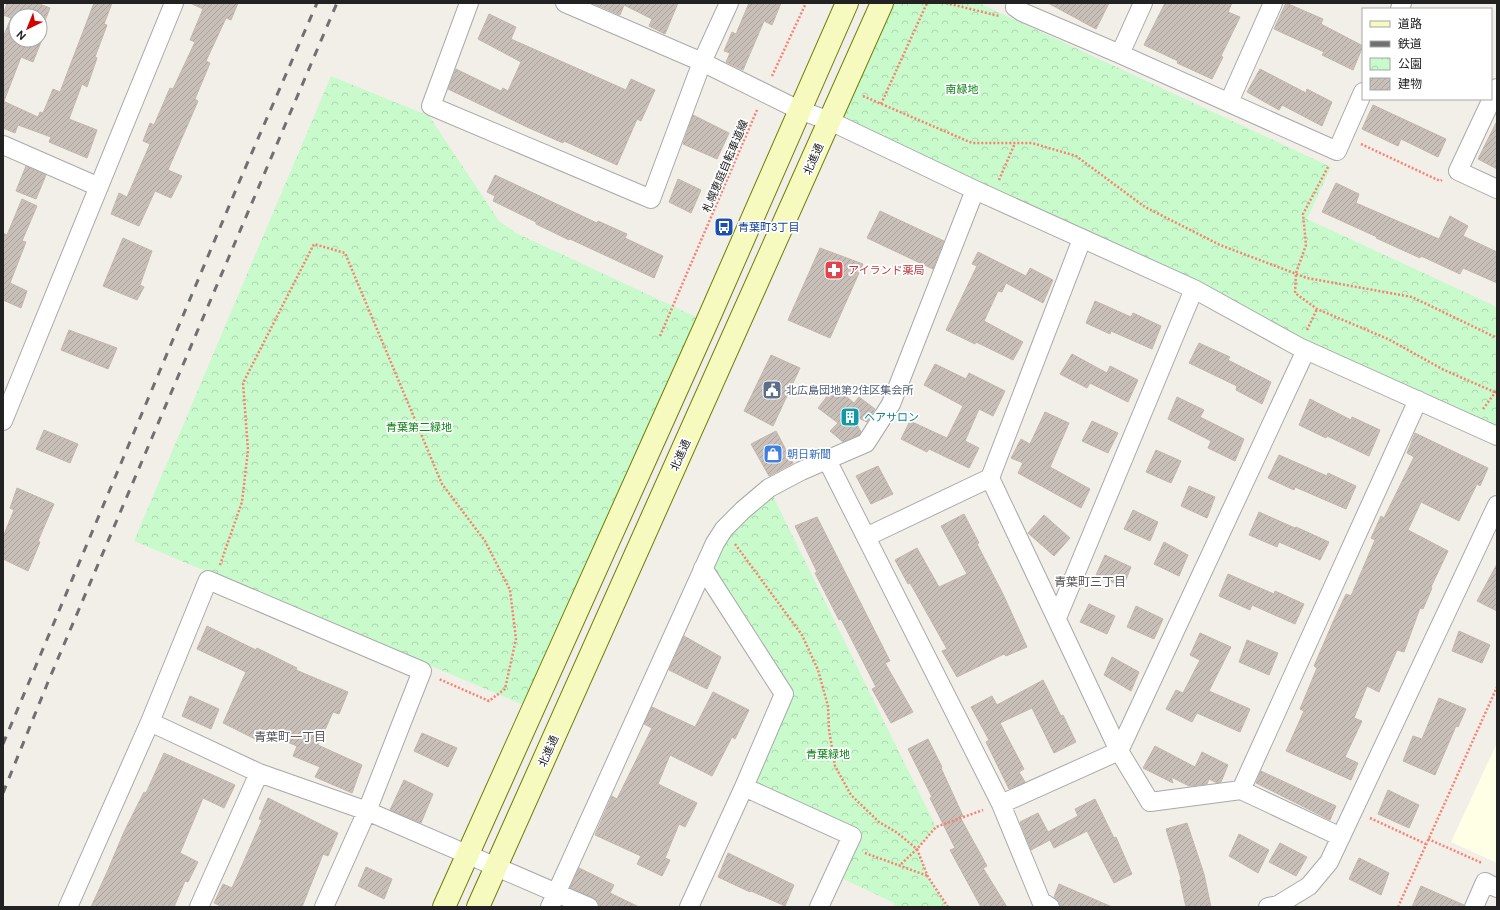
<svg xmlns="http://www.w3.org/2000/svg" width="1500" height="910" font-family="'DM Sans','Noto Sans JP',sans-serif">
  <defs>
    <pattern id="park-crowns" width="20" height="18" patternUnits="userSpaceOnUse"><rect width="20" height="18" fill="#c8facc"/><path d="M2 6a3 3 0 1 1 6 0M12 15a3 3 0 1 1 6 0" fill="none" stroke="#acd6af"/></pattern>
    <pattern id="building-hatch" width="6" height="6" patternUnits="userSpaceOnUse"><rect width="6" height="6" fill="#c7bfb8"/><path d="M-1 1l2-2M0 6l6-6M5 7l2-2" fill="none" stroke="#aba49e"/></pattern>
  </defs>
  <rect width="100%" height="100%" fill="#f2efe9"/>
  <path fill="#ffffe5" d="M1497,743V863L1451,842Z"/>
  <path fill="url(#park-crowns)" d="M892,3H979L1331,167L1307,219L1497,307V435L830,121Z
    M331,76L429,116L499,221L516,233L707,322L533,709L134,541Z
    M769,488L936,827L917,849L928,877L948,907H893L894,903L833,874L852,836L744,787L784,694L703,568Z"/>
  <path fill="url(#building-hatch)" stroke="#c4b6ab" d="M7,3H37L50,8L40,33V16H16V40H40V35L43,37L33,62L21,57L4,101L3,37L11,18L3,15Z
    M94,3H112L104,24L107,25L95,57L97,58L87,87L82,84L69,119L97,130L87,158L49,142L51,137L18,125L15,133L3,128V101L38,117L40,112L43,113L53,89L60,92Z
    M190,3H238L231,20L226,18L206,61L210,63L195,99L198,101L168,170L182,176L171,198L155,191L139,226L111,214L119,193L127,197L150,144L143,141L150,123L154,125L170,88L173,89L195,42L190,40L203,9Z
    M592,3H678L665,34L649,26L652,19L624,5L620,15Z
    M749,3H781L772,25L764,21L743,70L726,62L730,53L724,51L732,32L736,34Z
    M1048,3H1109L1096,29Z
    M1165,3H1232L1228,12L1240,17L1221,56L1223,57L1212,79L1177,63L1178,61L1144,45Z
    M1286,3L1323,19L1321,24L1363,46L1353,70L1322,55L1324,52L1274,29Z
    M489,14L516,27L511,39L626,90L631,79L655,90L641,121L637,119L617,165L564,141L563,143L527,127L448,89L456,69L501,91L503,88L508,91L521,62L478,39Z
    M1260,69L1306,93L1307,89L1332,102L1322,126L1282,105L1279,110L1247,92Z
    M1373,105L1446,139L1438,157L1401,139L1398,146L1362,129Z
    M693,115L729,133L717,159L683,144Z
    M1497,121V169L1478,159Z
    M26,166L46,175L36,199L16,191Z
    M495,175L597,223L598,221L627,234L625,238L663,256L654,278L570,239L569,240L536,224V222L493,201L495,196L487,192Z
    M678,179L701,190L691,213L669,202Z
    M1336,183L1359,194L1356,203L1439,239L1450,216L1468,226L1463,236L1497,252V283L1463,268L1460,274L1421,256L1420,258L1376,238L1377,237L1322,212Z
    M22,199L37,206L22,241L26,242L10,283L27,291L21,308L3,300V233L7,235Z
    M880,211L944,241L933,269L867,238Z
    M123,238L152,251L140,285L144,287L137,300L103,286Z
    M820,248L863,264L830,338L788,320Z
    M978,252L1026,276L1030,268L1053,280L1043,303L1006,283L1002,292L998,291L984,321L1023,342L1013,360L976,342L975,344L946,330L977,266L972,264Z
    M1095,301L1131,317L1133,313L1161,326L1152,349L1111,331L1110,334L1086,323Z
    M69,330L117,348L108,369L61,350Z
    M1199,343L1230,357L1228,360L1271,382L1262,404L1236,390L1237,386L1189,363Z
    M1072,354L1107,373L1110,366L1138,380L1128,402L1090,383L1087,388L1060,374Z
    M771,355L800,368L773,426L744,411Z
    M935,364L966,379L969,373L1005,391L993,416L979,409L965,441L979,448L969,468L929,449L927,452L901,439L910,421L947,438L963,406L924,385Z
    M836,385L839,390L854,403L859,397L875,409L867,422L852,415L861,432L859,435L843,442L830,431L838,423L818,408Z
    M1177,397L1204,410L1200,417L1244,439L1235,461L1208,448L1211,441L1168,419Z
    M1310,399L1351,420L1352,417L1380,430L1369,456L1327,436L1326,438L1299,425Z
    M1045,412L1069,423L1050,467L1090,489L1081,508L1018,473L1023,463L1011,458L1021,439L1030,444Z
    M1092,421L1118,433L1108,453L1082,441Z
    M44,430L78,444L70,463L36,449Z
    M776,431L793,463L769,476L751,444Z
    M1415,433L1488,468L1480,486L1477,484L1459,521L1421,502L1408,530L1448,551L1431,587L1432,588L1423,609L1420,608L1404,652L1397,650L1379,692L1367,686L1354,718L1362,721L1345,757L1358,763L1351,780L1286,751L1304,711L1300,709L1317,668L1314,666L1333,622L1346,594L1351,596L1375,540L1371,538L1381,516L1384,518L1414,457L1407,453Z
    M1156,450L1181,461L1171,483L1146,472Z
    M1279,455L1327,476L1328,473L1356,486L1346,509L1295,487L1294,490L1268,478Z
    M878,466L893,494L871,504L856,476Z
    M1189,486L1215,497L1207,518L1181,506Z
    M17,488L54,504L38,541L40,542L28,571L3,559V537L14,510L10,508Z
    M1133,510L1158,522L1150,541L1124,529Z
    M1259,512L1295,528L1296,527L1329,542L1320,560L1279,542L1277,547L1249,535Z
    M964,514L979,543L977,544L1003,594L1027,647L1006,656L1004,654L957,677L942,651L947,649L910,583L908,584L895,560L917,548L939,587L967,574L941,526Z
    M1044,515L1070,538L1054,556L1028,533Z
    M817,517L890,661L885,663L913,712L891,723L872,689L876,687L841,619L839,620L815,573L817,572L795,526Z
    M1164,542L1188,555L1179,576L1154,564Z
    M1105,555L1131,567L1123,587L1096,575Z
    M1497,564V611L1477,601Z
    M1228,574L1274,594L1275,591L1304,604L1295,624L1252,605L1250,610L1219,596Z
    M1089,604L1115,616L1107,634L1080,622Z
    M1136,606L1163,619L1154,639L1127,627Z
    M207,626L256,650L257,648L297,668L296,670L348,692L339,714L333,712L318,745L362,765L352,793L315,777L320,767L293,756L297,746L265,733L261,742L223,723L246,672L197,649Z
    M1459,631L1490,645L1482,663L1452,651Z
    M1200,633L1231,647L1209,691L1250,709L1240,732L1197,713L1192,722L1166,709L1176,690L1183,693L1200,660L1190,655Z
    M684,636L721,657L707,689L669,670Z
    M1247,640L1278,653L1269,675L1239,662Z
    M1112,657L1139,672L1131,691L1104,675Z
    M1043,680L1061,716L1063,715L1076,742L1054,753L1032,708L1000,723L1024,769L1019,772L1025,782L1009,789L986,742L989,740L971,707L992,696L997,705Z
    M713,692L749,710L735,739L732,737L712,776L670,755L658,784L697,803L685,827L679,824L665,858L670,860L662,876L637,864L641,856L595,835L612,796L617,799L652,728L644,724L652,707L695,727Z
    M190,696L219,709L211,729L182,716Z
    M1439,698L1466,709L1458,727L1456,726L1435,775L1403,761L1413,736L1422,739Z
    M422,733L457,748L448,767L414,751Z
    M928,739L942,767L941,768L963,816L960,817L987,866L983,868L1007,907H981L950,850L955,848L930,798L932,797L908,749Z
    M1155,746L1195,767L1202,752L1228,765L1221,782L1217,783L1209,779L1207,784L1189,786L1171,777L1173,783L1143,768Z
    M164,753L235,785L224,808L203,798L180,853L198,862L188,882L185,881L174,907H91L108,870L124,832L144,792L146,793Z
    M1261,771L1336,806L1330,820L1256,783Z
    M404,780L433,794L421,823L390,810Z
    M1388,790L1419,805L1409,828L1378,814Z
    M268,798L338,833L328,856L323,854L302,907H223L214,903L223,884L232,888L262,820L259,819Z
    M1095,799L1114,838L1116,837L1132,874L1114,883L1087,831L1054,848L1050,840L1031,850L1020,822L1038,813L1048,832L1078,816L1075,809Z
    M1187,823L1204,874L1211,907H1186L1180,880L1181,879L1166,829Z
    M1239,834L1269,850L1258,873L1229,856Z
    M1280,843L1307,857L1296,876L1269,862Z
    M728,853L794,885L785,906L751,891L750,892L718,877Z
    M1359,858L1389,873L1381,895L1349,879Z
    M366,867L392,879L384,899L358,886Z
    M579,868L614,885L610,893L639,907H599L598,901L594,898L570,888Z
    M1059,884L1112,907H1060L1059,902L1054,897Z
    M1421,886L1464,905V907H1412Z"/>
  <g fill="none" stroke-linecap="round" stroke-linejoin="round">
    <g stroke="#a9a9a9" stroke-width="20">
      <path id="street" d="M469,3L431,106L651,199L702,62L729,3
        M565,3L702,62L799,110L830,121L975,190L1194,289L1299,347L1497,436
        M1016,3L1015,7L1022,12L1120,54L1337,151L1363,92
        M1400,9L1402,3
        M1120,54L1143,3
        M1497,88L1458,171L1497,189
        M1229,102L1273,3
        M3,145L99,187
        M3,421L174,3
        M827,460L1001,804L1041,901L1050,907
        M990,478L1119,751L1150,802L1241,790L1341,837
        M866,537L990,478L1082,239
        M703,568L784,694L744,787
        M1057,618L1194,289
        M150,722L259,773L367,811L589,907
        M1241,790L1418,400
        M1001,804L1119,751L1306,350
        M68,907L150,722L208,580L422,671L367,811L324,907
        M199,907L259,773
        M550,907L715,543L724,529L743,510L769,488L801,471L866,443L891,404L975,190
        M689,907L744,787L852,836L819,907
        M1268,907L1278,905L1309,886L1329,862L1497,505
        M1474,907L1485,882L1497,888"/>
    </g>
    <g stroke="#707d05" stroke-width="24">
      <path id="secondary" d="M444,907L707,322L847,3
        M478,907L882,3"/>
    </g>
    <path stroke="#fa8072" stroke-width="2.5" stroke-dasharray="2 2" stroke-linecap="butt" d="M946,3L999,16
      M772,76L806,3
      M863,96L972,143H1032L1076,156L1145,207L1220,245L1307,278L1412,297L1497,338
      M881,104L927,3
      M1361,144L1440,181L1442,180
      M1328,167L1303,214L1306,245L1296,273L1295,293L1317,309L1388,339L1444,370L1497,393
      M999,180L1015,143
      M1307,330L1317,309
      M660,336L757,110
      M1483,409L1497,390
      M735,544L802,635L818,670L828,706L829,730L835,766L851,795L879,822L896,832L917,849L899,866
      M220,565L242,502L248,450L243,383L314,244L345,253L442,484L485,541L510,590L516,639L505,689L489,701L439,679
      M1370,818L1426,844
      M1428,839L1482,863
      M865,853L928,876
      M948,907L928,877L917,849L936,827L983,810
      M1398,907L1497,687"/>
    <use href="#street" stroke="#fff" stroke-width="18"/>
    <use href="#secondary" stroke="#f7fabf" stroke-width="22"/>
    <path stroke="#707070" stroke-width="3" stroke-dasharray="8 8" stroke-linecap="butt" d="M3,744L240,180L317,3
      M3,793L48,682L337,3"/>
  </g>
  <defs>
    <g id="bus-square" transform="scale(1)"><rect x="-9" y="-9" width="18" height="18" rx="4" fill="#1a4fb4" stroke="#fff"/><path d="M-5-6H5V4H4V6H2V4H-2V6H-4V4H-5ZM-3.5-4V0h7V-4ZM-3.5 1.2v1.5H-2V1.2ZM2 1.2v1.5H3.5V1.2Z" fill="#fff"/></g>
    <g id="pharmacy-square" transform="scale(1)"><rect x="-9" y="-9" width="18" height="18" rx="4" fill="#e0444e" stroke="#fff"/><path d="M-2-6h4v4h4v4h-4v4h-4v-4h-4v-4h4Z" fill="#fff"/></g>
    <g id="civic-square" transform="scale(1)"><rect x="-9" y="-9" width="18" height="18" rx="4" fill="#5c6f8a" stroke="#fff"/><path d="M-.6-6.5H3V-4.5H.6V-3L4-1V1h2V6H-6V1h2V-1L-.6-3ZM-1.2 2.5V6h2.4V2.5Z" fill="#fff"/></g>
    <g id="building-square" transform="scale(1)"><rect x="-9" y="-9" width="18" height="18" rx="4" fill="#0f9aa8" stroke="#fff"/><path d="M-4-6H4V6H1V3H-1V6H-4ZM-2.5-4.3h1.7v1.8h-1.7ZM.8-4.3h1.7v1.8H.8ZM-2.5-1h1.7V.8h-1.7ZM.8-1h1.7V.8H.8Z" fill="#fff"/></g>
    <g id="shop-square" transform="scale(1)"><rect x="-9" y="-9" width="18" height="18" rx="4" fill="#3f7fe0" stroke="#fff"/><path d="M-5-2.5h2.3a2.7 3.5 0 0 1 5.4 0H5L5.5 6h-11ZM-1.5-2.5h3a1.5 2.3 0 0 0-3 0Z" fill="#fff"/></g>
  </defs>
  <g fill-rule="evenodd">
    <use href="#bus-square" x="724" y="227"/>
    <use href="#pharmacy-square" x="834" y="270"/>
    <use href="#civic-square" x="772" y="390"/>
    <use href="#building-square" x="850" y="417"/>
    <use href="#shop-square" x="773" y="454"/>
  </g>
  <g text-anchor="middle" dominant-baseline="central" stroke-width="3.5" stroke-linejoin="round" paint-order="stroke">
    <g font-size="11" fill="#0c8416" stroke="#fff">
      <text x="962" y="89">南緑地</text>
      <text x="419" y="427">青葉第二緑地</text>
      <text x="828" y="754">青葉緑地</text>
    </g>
    <g font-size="11" fill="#222" stroke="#fff">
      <text transform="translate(813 159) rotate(-66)">北進通</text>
      <text transform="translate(725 166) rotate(-67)">札幌恵庭自転車道線</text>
      <text transform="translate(680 455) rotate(-66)">北進通</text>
      <text transform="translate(548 751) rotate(-66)">北進通</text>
    </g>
    <g font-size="11" fill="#164399" stroke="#fff" text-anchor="start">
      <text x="738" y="227">青葉町3丁目</text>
    </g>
    <g font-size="11" fill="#be3a42" stroke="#fff" text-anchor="start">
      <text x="848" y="270">アイランド薬局</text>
    </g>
    <g font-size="11" fill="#4e5e75" stroke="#fff" text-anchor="start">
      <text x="786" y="390">北広島団地第2住区集会所</text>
    </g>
    <g font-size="11" fill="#0d838f" stroke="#fff" text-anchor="start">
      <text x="864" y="417">ヘアサロン</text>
    </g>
    <g font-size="11" fill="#366cbe" stroke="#fff" text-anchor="start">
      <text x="787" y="454">朝日新聞</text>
    </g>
    <g font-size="12" fill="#555" stroke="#fff">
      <text x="1090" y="582">青葉町三丁目</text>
      <text x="290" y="737">青葉町一丁目</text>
    </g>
  </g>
  <rect width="1500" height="910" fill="none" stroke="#222222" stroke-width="8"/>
  <rect x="1362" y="8" width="130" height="92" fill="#ffffff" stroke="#a7a7a7"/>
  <rect x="1370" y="21" width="20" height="6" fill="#f7fabf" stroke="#a7a7a7"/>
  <text x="1398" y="28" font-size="12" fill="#222222">道路</text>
  <rect x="1370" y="41" width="20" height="6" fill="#707070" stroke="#a7a7a7"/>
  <text x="1398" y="48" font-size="12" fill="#222222">鉄道</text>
  <rect x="1370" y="58" width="20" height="12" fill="url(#park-crowns)" stroke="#a7a7a7"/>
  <text x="1398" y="68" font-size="12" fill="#222222">公園</text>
  <rect x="1370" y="78" width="20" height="12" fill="url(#building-hatch)" stroke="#a7a7a7"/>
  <text x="1398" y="88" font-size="12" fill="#222222">建物</text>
  <g transform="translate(28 28) rotate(223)"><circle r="19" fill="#ffffff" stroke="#a7a7a7"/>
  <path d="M0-3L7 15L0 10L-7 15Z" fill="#d40000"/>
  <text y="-6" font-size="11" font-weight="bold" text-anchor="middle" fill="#222222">N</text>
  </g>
</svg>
